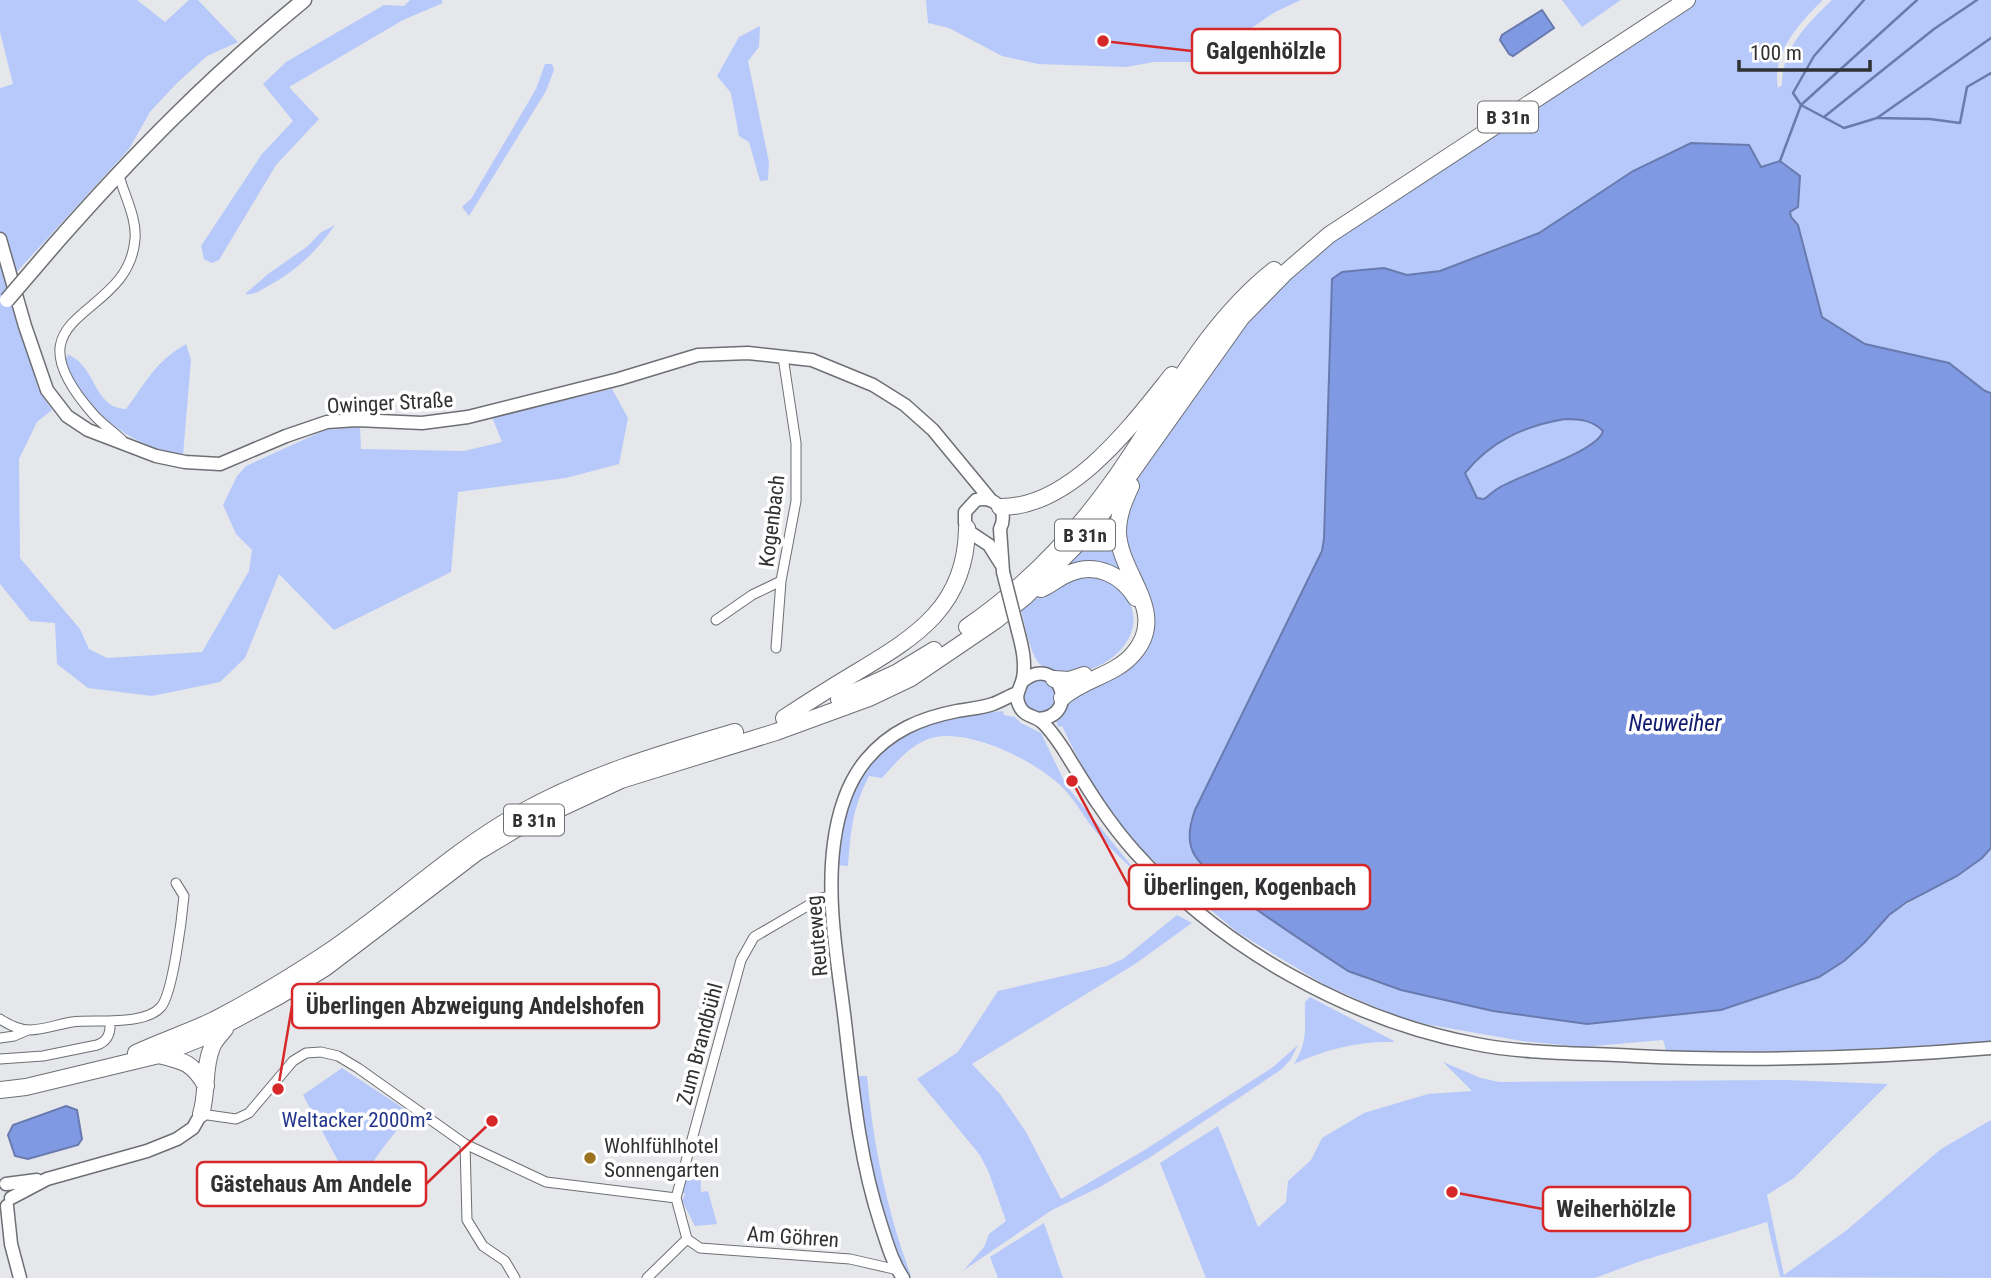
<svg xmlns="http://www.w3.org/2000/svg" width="1991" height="1278" font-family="'Roboto Condensed',sans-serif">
  <rect width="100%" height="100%" fill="#e5e7eb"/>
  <path fill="#b7c9fa" d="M0,0H137L165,22L189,0H198L238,42L207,56L176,84L150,112L129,149L13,276L0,232V88L13,84L0,32Z
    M410,0H441L443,3L403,20L289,87L319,119L276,165L219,260L212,263L204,259L201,246L262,154L293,121L263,84L286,62L384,5L404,6Z
    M926,0H1301L1275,12L1214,54V74L1190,62H1154L1126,67L1038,64L1002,56L949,28L928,23Z
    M1562,0H1621L1582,27Z
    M1687,0H1823C1800,22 1771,54 1778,88L1782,85C1782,48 1807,24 1832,0H1991V393L1985,391L1949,363L1865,344L1822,317L1798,226L1761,167L1633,171L1539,233L1440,271L1407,275L1384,269L1333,279L1324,540L1322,551L1195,810L1190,822L1198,860L1221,882L1253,906L1368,980L1401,990L1493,1011L1587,1024L1721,1010L1819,977L1844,961L1864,942L1889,915L1982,858L1991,848V1042L1811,1052L1676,1051L1666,1050L1663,1040L1583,1047L1522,1041L1425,1024L1393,1015L1325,985L1237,932L1156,864C1151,856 1147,856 1141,850C1133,843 1126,833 1120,825C1097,794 1078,760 1062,726L1058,727L1055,717L1028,716L1019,687L1023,681L1115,669L1146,628L1118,534L1137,467L1285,273Z
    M760,26L759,47L748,61L769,162L768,180L760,181L749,142L739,136L731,93L717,76L739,37Z
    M545,64H552L554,70L546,91L469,216L462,207L471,199L536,89Z
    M335,225C317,251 298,269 270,285C262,289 254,296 245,294L268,274L308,246L320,233Z
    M0,259L38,388L52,410L37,422L19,459L20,558L80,629L89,649L107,658L202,652L249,571L252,550L236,534L223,505L237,476L246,466L325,430L360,427L361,449L464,451L502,442L492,417L612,389L628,418L619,464L566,478L458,492L451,572L334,630L279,574L245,658L220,682L152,696L88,688L57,664L55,623L30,621L0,584Z
    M186,344L191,360L183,455C133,448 82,410 65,362L68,354C72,357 79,360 82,365C97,381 99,408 126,409C147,381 155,362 186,344Z
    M1565,419C1580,419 1592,420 1603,431L1602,437L1595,443L1525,477L1497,488L1484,499L1477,498L1465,473C1493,439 1521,426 1565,419Z
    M1113,512L1126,580L1064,568Z
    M1089,575C1123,583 1149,613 1123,647C1107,668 1064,685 1041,665C1030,656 1025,624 1021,610L1057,583Z
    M1003,711L1004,715L1015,717L1021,723L1041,733L1066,785L1138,874C1122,860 1107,845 1093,828C1082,814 1073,797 1060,785C1033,760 969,728 932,738C910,744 896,763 882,778L869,776C852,810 851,829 848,866L836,865C839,847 840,828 845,811C856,776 883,740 918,727C944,716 975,714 1003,711Z
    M1177,915L1192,923L1135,964L972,1064L1000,1094L1026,1132L1061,1199L1143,1151L1273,1067L1298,1045L1291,1059L1282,1069L1149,1158L1100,1187L1052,1210L964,1270L984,1247L989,1234L1006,1221L989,1173L980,1155L917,1079L958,1052L998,991L1107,966L1123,959Z
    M1310,997L1394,1041V1042C1359,1041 1326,1049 1294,1064C1309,1039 1304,1028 1305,1002Z
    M1443,1062L1481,1078L1499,1082L1786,1080L1888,1084L1794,1178L1767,1195L1784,1275L1847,1230L1941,1149L1991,1120V1278L1780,1277L1767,1222L1638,1262L1595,1278H1206L1160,1163L1218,1126L1258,1227L1286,1202L1288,1181L1311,1160L1322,1138L1364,1113L1428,1094L1472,1091Z
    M342,1068L412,1114C389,1137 370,1164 355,1193L303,1095Z
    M857,1076H867C873,1145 887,1211 911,1276L907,1275C876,1209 867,1148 857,1076Z
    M688,1164L700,1166L701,1192L708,1191L717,1224L695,1226L682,1201L685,1194L682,1191Z
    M1044,1223L1063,1278H998L990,1257Z"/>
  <path fill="#8099e3" stroke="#687aae" stroke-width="2" fill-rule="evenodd" d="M1542,10L1554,28L1513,56L1509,54L1500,40L1502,35Z
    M1691,143L1749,145L1761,167L1780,161L1800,176L1798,207L1790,212L1791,217L1798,225L1822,317L1865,344L1949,363L1985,391L1991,393V848L1982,858L1957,876L1907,902L1889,915L1864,943L1844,961L1819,977L1721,1010L1587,1024L1493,1011L1401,990L1348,971C1317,950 1206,881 1193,852C1187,838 1190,824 1195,810L1322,551L1324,539L1332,279L1342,272L1362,270L1384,268L1407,275L1440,271L1539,233L1633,171ZM1565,419C1580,419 1592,420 1603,431C1598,452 1516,476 1497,489C1492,492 1489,496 1484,499L1477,498L1465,473C1491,441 1524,426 1565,419Z
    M66,1106L77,1110L82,1139L78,1145L28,1159L15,1156L8,1135L13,1125Z"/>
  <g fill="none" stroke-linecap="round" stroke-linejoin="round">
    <path stroke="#687aae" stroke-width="2.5" d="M1864,0L1814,56L1793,93L1801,105L1917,0
      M1824,117L1934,29L1977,0
      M1878,118L1930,119L1960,123L1967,87L1991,73
      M1780,161L1801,105L1844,128L1877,118L1991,38"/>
    <g stroke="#6d6f74" stroke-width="11">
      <path id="street" d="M118,172C123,193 137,217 135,239C129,322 0,309 94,415C103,425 114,432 122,440
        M716,620L752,595L781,581
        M776,648L781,581L796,501V443L783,357
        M0,1019C9,1025 19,1030 30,1030C43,1030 59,1024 72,1022C96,1019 144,1026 161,1007C173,993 182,917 184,896L176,883
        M0,1038L14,1036L28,1030
        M0,1059L43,1056L97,1045C108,1041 111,1033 110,1021
        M201,1114L236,1119L249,1113L293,1061L306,1053L321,1052L338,1056L358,1068L465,1144L546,1182L676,1198L741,960L754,937L821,898L832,896
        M465,1144L467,1220L483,1246L505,1261L515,1278
        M687,1239L700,1248L850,1259L898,1270
        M647,1278L687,1239L676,1198"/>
    </g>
    <g stroke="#6d6f74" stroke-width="15">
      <path id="secondary" d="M0,239L25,326L47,390L67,416L88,430L156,456L185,462L220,464L286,436L327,422L357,420L422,423L468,417L619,379L698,355L748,353L812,360L873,385L905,405L933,430L990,499
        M1001,564L989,545L971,533L965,523V512L976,500C995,495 1009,511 1000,529L1003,572
        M1018,631C1022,646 1026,662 1023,678C1021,688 1014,694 1019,705C1024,717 1034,715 1042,722C1050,729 1058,741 1064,750C1086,786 1107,821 1135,852C1221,948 1349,1020 1476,1044C1524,1054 1585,1053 1635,1056C1754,1062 1873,1058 1991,1048
        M1023,681C1057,652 1083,716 1038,719
        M6,1184L37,1180
        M11,1198L47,1179L147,1151L177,1139L193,1128L201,1114
        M7,1206L11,1244L20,1278
        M903,1278C892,1262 887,1243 881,1225C859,1158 853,1091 845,1022C838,963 826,903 834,843C838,813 847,783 866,760C890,731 921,718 957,711C968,709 982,708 993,704C1001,701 1009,696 1017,693"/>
    </g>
    <g stroke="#6d6f74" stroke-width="17">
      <path id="primary" d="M55,244C134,154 211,76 304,0"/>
    </g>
    <g stroke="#6d6f74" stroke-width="18">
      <path id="highway" d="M1000,507C1071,508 1132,425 1172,375
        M1041,589C1051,585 1059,577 1070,573C1096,562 1122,575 1136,598
        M967,627C1024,588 1073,537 1113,481C1165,408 1203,326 1274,270
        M1054,679L1069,680L1084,675
        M1062,698C1084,678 1115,676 1134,653C1169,612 1119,574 1118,532C1118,515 1124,501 1131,486
        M839,699L896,673L934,650
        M784,718C808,702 832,687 857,672C917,636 966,606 967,528
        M136,1053C162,1041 189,1032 214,1020C251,1001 289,978 324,955C391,911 447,855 517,815C585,776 660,754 735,732
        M159,1055C184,1061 193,1063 206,1086
        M0,1090L26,1087L159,1055L199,1039L279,996L325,968L476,853L516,829L621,780L776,732L869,698L911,678L995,621L1026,596L1089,532L1241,318L1285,273L1329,235L1687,0
        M201,1114C208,1092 203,1068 212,1047C214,1041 220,1035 225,1029"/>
    </g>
    <use href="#street" stroke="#fff" stroke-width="9"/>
    <use href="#secondary" stroke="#fff" stroke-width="12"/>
    <use href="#primary" stroke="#fff" stroke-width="14"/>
    <use href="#highway" stroke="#fff" stroke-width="16"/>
    <g stroke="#6d6f74" stroke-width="15" stroke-linecap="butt">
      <path id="secondary-bridge" d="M1003,572L1018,631"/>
    </g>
    <g stroke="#6d6f74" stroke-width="17" stroke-linecap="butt">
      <path id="primary-bridge" d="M7,300L55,244"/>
    </g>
    <use href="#secondary-bridge" stroke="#fff" stroke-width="12"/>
    <use href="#primary-bridge" stroke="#fff" stroke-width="14"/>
  </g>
  <circle fill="#9c7421" stroke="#fff" stroke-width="2.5" cx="590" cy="1158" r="7"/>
  <g text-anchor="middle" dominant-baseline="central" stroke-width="7" stroke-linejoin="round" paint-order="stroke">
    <g fill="#fff" stroke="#6e6f70" stroke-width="2">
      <rect x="1478" y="101.5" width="60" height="31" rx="5"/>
      <rect x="1055" y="519.5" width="60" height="31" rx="5"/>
      <rect x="504" y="804.5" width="60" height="31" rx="5"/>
    </g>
    <g font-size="19" font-weight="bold" fill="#303133">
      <text x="1508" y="117">B 31n</text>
      <text x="1085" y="535">B 31n</text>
      <text x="534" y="820">B 31n</text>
    </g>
    <g font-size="21" fill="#303133" stroke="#fff">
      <text transform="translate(390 403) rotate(-3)">Owinger Straße</text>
      <text transform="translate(772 521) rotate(-83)">Kogenbach</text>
      <text transform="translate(817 936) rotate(-95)">Reuteweg</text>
      <text transform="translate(700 1044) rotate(-75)">Zum Brandbühl</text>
      <text transform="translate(793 1237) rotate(4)">Am Göhren</text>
    </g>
    <g font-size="21" fill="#23368b" stroke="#fff">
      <text x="357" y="1120">Weltacker 2000m²</text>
    </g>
    <g font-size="21" fill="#303133" stroke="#fff" text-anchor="start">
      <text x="604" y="1146">Wohlfühlhotel<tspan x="604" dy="24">Sonnengarten</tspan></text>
    </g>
    <g font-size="23" font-style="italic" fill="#111c70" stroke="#fff">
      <text x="1675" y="723">Neuweiher</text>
    </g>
  </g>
  <path fill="none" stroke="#d62828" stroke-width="2.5" d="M1103 41L1192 51M1072 781L1129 887M278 1089L292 1006M492 1121L426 1184M1452 1192L1543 1209"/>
  <g fill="#d62828" stroke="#fff" stroke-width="2.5">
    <circle cx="1103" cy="41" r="7"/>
    <circle cx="1072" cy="781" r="7"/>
    <circle cx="278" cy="1089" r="7"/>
    <circle cx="492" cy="1121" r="7"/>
    <circle cx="1452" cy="1192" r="7"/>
  </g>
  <g fill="#fff" stroke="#d62828" stroke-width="2.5">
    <rect x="1192" y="29" width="148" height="44" rx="7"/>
    <rect x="1129" y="865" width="241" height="44" rx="7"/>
    <rect x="292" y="984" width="367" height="44" rx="7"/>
    <rect x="197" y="1162" width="229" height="44" rx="7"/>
    <rect x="1543" y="1187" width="147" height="44" rx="7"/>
  </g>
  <g font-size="23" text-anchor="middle" font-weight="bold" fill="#303133">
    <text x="1266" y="59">Galgenhölzle</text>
    <text x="1250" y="895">Überlingen, Kogenbach</text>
    <text x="475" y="1014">Überlingen Abzweigung Andelshofen</text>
    <text x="311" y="1192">Gästehaus Am Andele</text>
    <text x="1616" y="1217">Weiherhölzle</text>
  </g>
  <path d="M1739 60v10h131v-10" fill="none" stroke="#303133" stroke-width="3.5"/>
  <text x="1750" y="60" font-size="21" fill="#303133" stroke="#ffffff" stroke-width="5" paint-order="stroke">100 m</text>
</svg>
